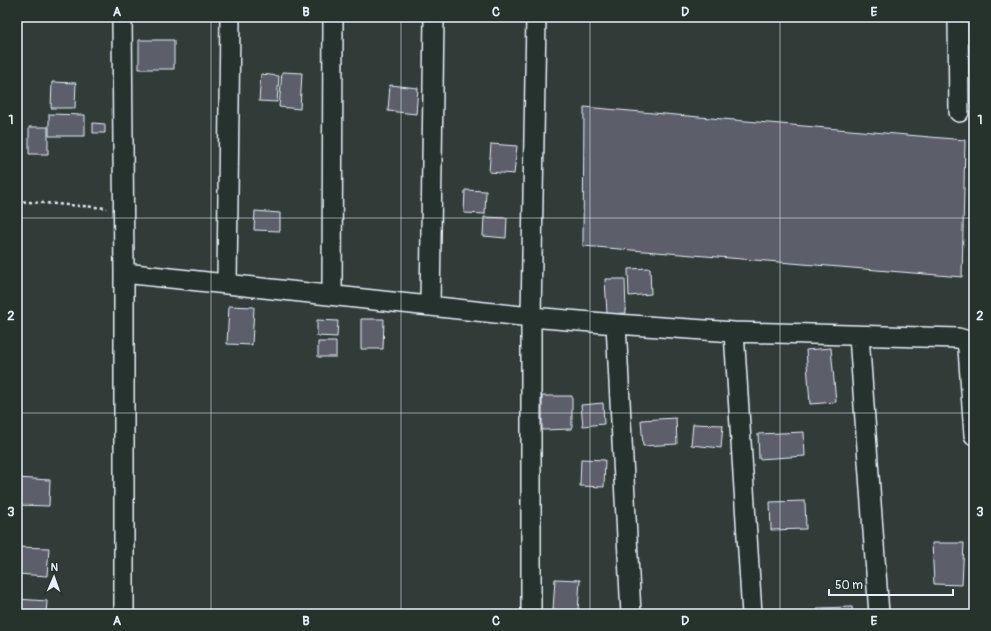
<svg xmlns="http://www.w3.org/2000/svg" width="991" height="631" font-family="Pangolin,sans-serif">
  <rect width="100%" height="100%" fill="#313c39"/>
  <filter id="ink" filterUnits="userSpaceOnUse"><feTurbulence type="fractalNoise" baseFrequency=".025" numOctaves="2"/><feDisplacementMap in="SourceGraphic" scale="8" xChannelSelector="R" yChannelSelector="G"/><feConvolveMatrix kernelMatrix="1 2 1 2 8 2 1 2 1" color-interpolation-filters="sRGB"/></filter>
  <g filter="url(#ink)">
    <path fill="#5c5e6b" stroke="#e8f1f8" d="M139,40H174V69H139Z
      M282,72L302,73L300,109L279,107Z
      M261,74L279,76L277,102L259,101Z
      M52,82L76,83L75,108H51Z
      M390,85L418,88L416,114L388,111Z
      M584,107L965,140L962,277L583,246Z
      M49,114L85,115V136H49Z
      M93,123L105,124V133H93Z
      M29,127H48V154H29Z
      M491,144L517,146L514,174L489,172Z
      M465,190L486,191L485,214L464,213Z
      M255,211L280,213V231L254,230Z
      M484,217L507,218L506,238L483,236Z
      M650,268L651,294L629,296L628,269Z
      M605,279H625L626,313L607,314Z
      M229,306L254,307L252,345L227,344Z
      M361,319H384L383,349H361Z
      M317,320L338,321L337,337L317,336Z
      M318,342H336V357H318Z
      M831,348L836,402L810,404L806,350Z
      M542,396H572V429L542,430Z
      M603,403L604,424L583,426L581,405Z
      M676,418L677,444L643,446L641,420Z
      M693,424L723,425L721,448L691,445Z
      M804,432L805,456L759,459L758,434Z
      M581,459L605,460L604,487L580,486Z
      M17,478L50,480L49,506L17,505Z
      M805,501L806,529L771,530L770,502Z
      M932,543H964L962,585L934,584Z
      M17,547L49,548L47,576L17,574Z
      M555,579L580,580L578,611L553,610Z
      M17,599L47,601L46,614H17Z
      M852,607L853,614H818V608Z"/>
    <g fill="none" stroke-linecap="round" stroke-linejoin="round">
      <g stroke="#e8f1f8" stroke-width="22">
        <path id="minor" d="M122,17L124,273V614
          M958,17L959,112
          M124,273L531,317L616,324L734,332L958,338L965,340L968,348L974,435
          M227,284L230,17
          M332,295L333,17
          M430,306L434,17
          M616,324L631,614
          M734,332L752,614
          M859,336L879,614
          M531,614V317L536,17"/>
      </g>
      <path stroke="#e8f1f8" stroke-width="2.5" stroke-dasharray="3 3" stroke-linecap="butt" d="M17,201L107,208"/>
      <use href="#minor" stroke="#26332d" stroke-width="19"/>
    </g>
  </g>
  <path fill="none" stroke="#e8f1f8" stroke-width="1" stroke-opacity="0.55" d="M211,17V614M401,17V614M590,17V614M780,17V614M17,218H974M17,413H974"/>
  <rect width="991" height="631" fill="none" stroke="#26332d" stroke-width="44"/>
  <g transform="translate(54 577) rotate(2)" stroke="#26332d" stroke-width="3" paint-order="stroke">
  <path d="M0-3L7 15L0 10L-7 15Z" fill="#e8f1f8"/>
  <text y="-6" font-size="11" font-weight="bold" text-anchor="middle" fill="#e8f1f8">N</text>
  </g>
  <path d="M829 589v6h124v-6" fill="none" stroke="#e8f1f8" stroke-width="2"/>
  <text x="835" y="589" font-size="12" fill="#e8f1f8" stroke="#26332d" stroke-width="3" paint-order="stroke">50 m</text>
  <rect x="22" y="22" width="947" height="587" fill="none" stroke="#e8f1f8" stroke-width="1.5"/>
  <g font-size="13" text-anchor="middle" font-weight="bold" fill="#e8f1f8">
    <text x="117" y="16">A</text>
    <text x="306" y="16">B</text>
    <text x="496" y="16">C</text>
    <text x="685" y="16">D</text>
    <text x="874" y="16">E</text>
    <text x="11" y="124">1</text>
    <text x="980" y="124">1</text>
    <text x="11" y="320">2</text>
    <text x="980" y="320">2</text>
    <text x="11" y="516">3</text>
    <text x="980" y="516">3</text>
    <text x="117" y="625">A</text>
    <text x="306" y="625">B</text>
    <text x="496" y="625">C</text>
    <text x="685" y="625">D</text>
    <text x="874" y="625">E</text>
  </g>
</svg>
